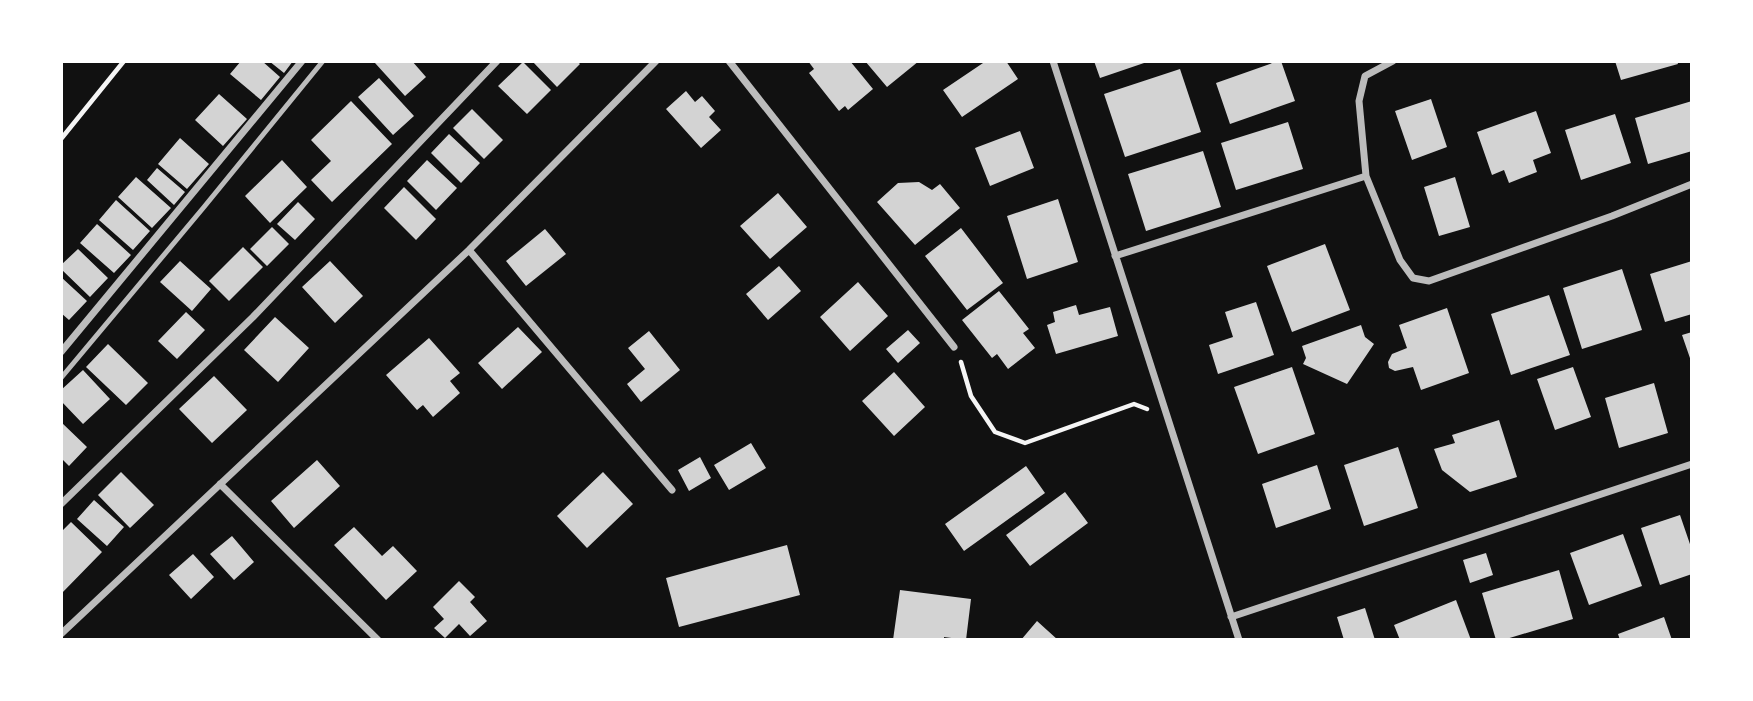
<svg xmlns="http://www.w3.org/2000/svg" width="1753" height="701" font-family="'DM Sans',sans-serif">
  <rect width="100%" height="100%" fill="#111"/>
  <path fill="#d3d3d3" d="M241,61H262L280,77L261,100L230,74Z
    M269,61H293L284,73Z
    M377,61H412L426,77L405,96L375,63Z
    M532,61H577L580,64L557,87Z
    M808,61H850L873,89L848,110L845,106L839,111L809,73L814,69Z
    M865,61H919L887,87Z
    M986,61H1006L1018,79L962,117L943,90Z
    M1094,61H1147V62L1100,78Z
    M1278,61H1281L1295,101L1230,124L1216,83Z
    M1615,61H1677L1678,64L1621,80Z
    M523,62L551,90L527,114L498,86Z
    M1180,69L1201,132L1125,157L1104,94Z
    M379,78L414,116L393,135L358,97Z
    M686,91L695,102L702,96L715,111L709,117L721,130L701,148L666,109Z
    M219,94L247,119L223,146L195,120Z
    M1431,99L1447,147L1412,160L1395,111Z
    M351,101L392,144L332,202L311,180L331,161L311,140Z
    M1692,101V151L1648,164L1635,118Z
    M472,109L503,140L484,159L453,128Z
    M1536,111L1551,153L1533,160L1537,172L1509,183L1504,170L1492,175L1477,132Z
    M1615,114L1631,163L1581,180L1565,130Z
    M1288,122L1303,169L1236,190L1221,143Z
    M1020,131L1034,168L990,186L975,148Z
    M449,134L480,163L461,183L431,153Z
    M180,138L209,164L187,189L158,164Z
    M1203,151L1221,207L1146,231L1128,174Z
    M282,160L307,187L270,223L245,196Z
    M427,160L457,188L436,210L407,181Z
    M157,168L185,192L174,205L147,180Z
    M136,177L171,208L152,228L118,197Z
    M1455,177L1470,227L1439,236L1424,187Z
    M919,182L932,190L940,184L960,208L915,245L877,202L898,183Z
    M404,187L436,219L416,240L384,208Z
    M778,193L807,227L770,259L740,226Z
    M1058,199L1078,262L1027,279L1007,216Z
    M116,200L150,231L133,250L99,220Z
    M298,202L315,219L295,240L277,224Z
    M97,224L131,255L114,273L80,243Z
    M272,227L289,244L267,266L250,249Z
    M961,228L1003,283L967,310L925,256Z
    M545,229L566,254L526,286L506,261Z
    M1325,244L1350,310L1292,332L1267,266Z
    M243,247L263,267L229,301L209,281Z
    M78,249L108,278L90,297L61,269V265Z
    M180,261L211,289L192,311L160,282Z
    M330,261L363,296L335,323L302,287Z
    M1692,261V314L1665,322L1650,274Z
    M779,266L801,291L768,320L746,294Z
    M1622,269L1642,330L1582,349L1563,288Z
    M61,277L87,301L69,320L61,313Z
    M858,282L888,316L850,351L820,317Z
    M999,291L1029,329L1023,333L1035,348L1008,369L997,354L992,358L962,320Z
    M1549,295L1570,355L1511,375L1491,314Z
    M1256,302L1274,355L1218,374L1209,345L1233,337L1225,312Z
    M1076,305L1079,315L1110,307L1118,336L1056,354L1047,325L1055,322L1053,312Z
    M1447,308L1469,373L1421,390L1413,367L1395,371L1389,368L1388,362L1392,354L1407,348L1399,325Z
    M186,312L205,330L177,359L158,341Z
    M275,317L309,348L278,382L244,350Z
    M1361,325L1365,337L1374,344L1347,384L1303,364L1306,358L1302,346Z
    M518,327L542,352L502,389L478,363Z
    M908,330L920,343L898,363L886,349Z
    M649,331L680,370L641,402L627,384L645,369L628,348Z
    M1692,332V361H1691L1682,335Z
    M429,338L460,373L450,381L460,393L433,417L423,405L417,410L386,375Z
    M108,344L148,383L126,405L86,367Z
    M1292,367L1315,434L1258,454L1234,387Z
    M1573,367L1591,417L1555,430L1537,379Z
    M83,370L110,399L83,424L61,401V390Z
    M894,372L925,407L894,436L862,401Z
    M214,376L247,410L212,443L179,409Z
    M1654,383L1668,433L1619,448L1605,398Z
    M1499,420L1517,477L1470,492L1442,470L1434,449L1455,443L1452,435Z
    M61,422L87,447L69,466L61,458Z
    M751,443L766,468L729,490L714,465Z
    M1398,447L1418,508L1364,526L1344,465Z
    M700,457L711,478L689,491L678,470Z
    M317,460L340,486L294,528L271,501Z
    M1317,465L1331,509L1276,528L1262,484Z
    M1026,466L1045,493L964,551L945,524Z
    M121,472L154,505L130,528L98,495Z
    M603,472L633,504L587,548L557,516Z
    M1065,492L1088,523L1030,566L1006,535Z
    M94,500L124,527L107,546L77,519Z
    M1680,515L1692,550V574L1660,585L1641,528Z
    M71,522L102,552L61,594V532Z
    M354,527L382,556L393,546L417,571L386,600L334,545Z
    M1623,534L1642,586L1589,605L1570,553Z
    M232,536L254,562L234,580L210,554Z
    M787,545L800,595L679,627L666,578Z
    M1486,553L1493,575L1470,583L1463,560Z
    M193,554L214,577L191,599L169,575Z
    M1559,570L1573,619L1503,640H1496L1482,593Z
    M459,581L475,597L470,602L487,621L470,636L459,624L445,638L434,628L444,619L433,607Z
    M900,590L971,599L966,640L944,637V640H893Z
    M1456,600L1471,640H1400L1394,625Z
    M1365,608L1375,640H1344L1337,617Z
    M1664,617L1672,640H1620L1618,634Z
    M1037,621L1058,640H1021Z"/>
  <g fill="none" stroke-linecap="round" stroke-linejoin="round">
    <path stroke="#f5f5f5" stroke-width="4.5" d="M61,139L124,61
      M961,362L971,396L995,432L1025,443L1134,404L1147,409"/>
    <path stroke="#bcbcbc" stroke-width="5" d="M61,378L204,207L323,61"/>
    <path stroke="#bcbcbc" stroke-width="7" d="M729,61L954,347
      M1053,61L1239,640
      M1366,176L1400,260L1413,278L1429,281L1612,216L1692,184
      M469,250L672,490
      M1115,256L1366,176L1359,101L1365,76L1393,61
      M61,352L302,61
      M220,484L378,640
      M61,504L253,317L497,61
      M1231,617L1692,464
      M61,634L469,250L656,61"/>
  </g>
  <rect width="1753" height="701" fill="none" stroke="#ffffff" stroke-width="126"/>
</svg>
